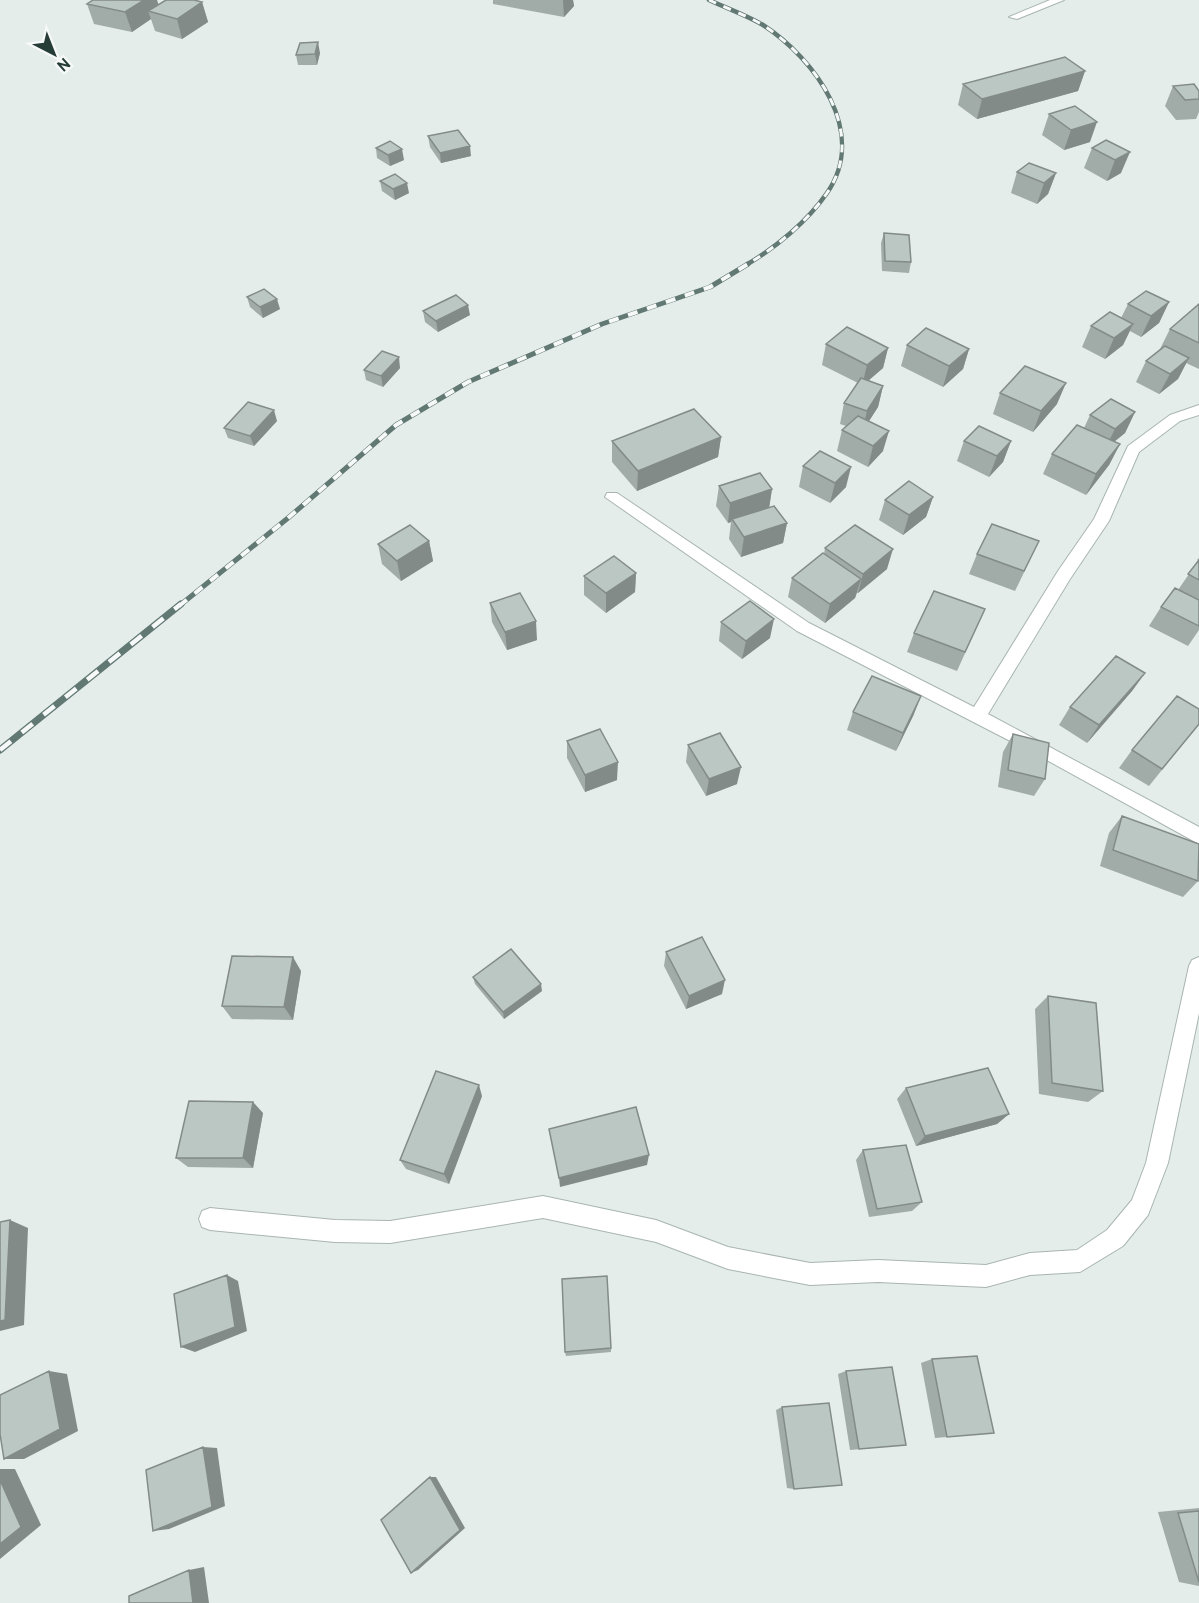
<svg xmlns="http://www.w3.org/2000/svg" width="1199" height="1603" font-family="Overpass,sans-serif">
  <rect width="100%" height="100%" fill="#e5edea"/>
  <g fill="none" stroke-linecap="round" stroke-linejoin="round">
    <g stroke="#a8b5b1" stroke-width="2">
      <path id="minor" d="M1050,0H1064L1017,19L1009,17Z
        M1199,405V415L1180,421L1139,452L1109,521L1070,579L988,714L1199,827V844L1043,758L797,631L605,497L607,493H617L809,623L974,707L1058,571L1094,519L1128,446L1170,415Z
        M1199,957V1013L1168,1163L1148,1215L1123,1246L1080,1272L1030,1275L986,1287L878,1282L810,1285L728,1269L656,1242L543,1218L390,1243L335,1242L210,1230L202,1227L199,1219L202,1211L210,1208L335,1220L390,1221L543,1196L656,1220L728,1247L810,1263L878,1260L986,1265L1030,1253L1077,1250L1107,1230L1132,1200L1146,1163L1189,966L1192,960Z"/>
    </g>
    <use href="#minor" fill="#fff" fill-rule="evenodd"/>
    <g stroke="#617873" stroke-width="4.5">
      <path id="rail-far2" d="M709,0C726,8 746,15 763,25C815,59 869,132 827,193C807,222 775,248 746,265"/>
    </g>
    <g stroke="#617873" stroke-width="5">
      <path id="rail-far1" d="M179,606L288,518L396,425L468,382L602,324L710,287L748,264"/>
    </g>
    <g stroke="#617873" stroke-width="7">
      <path id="rail" d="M0,750L181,604"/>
    </g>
    <use href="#rail-far2" stroke="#f6f9f8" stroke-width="3" stroke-dasharray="8" stroke-linecap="butt"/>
    <use href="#rail-far1" stroke="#f6f9f8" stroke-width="4" stroke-dasharray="10" stroke-linecap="butt"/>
    <use href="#rail" stroke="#f6f9f8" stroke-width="4.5" stroke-dasharray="14" stroke-linecap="butt"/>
  </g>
  <path fill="#a1aba8" d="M157,0L158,5L202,2L208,22L182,39L155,31L151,19L132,32L94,24L87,4Z
    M493,0H573L574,6L564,17L493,4Z
    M320,53L317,65H298L296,55Z
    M1085,71L1078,91L977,119L958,105L963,84Z
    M1173,86L1199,91V112L1196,119L1176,120L1165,106Z
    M1049,114L1090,142L1064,150L1042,135Z
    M428,136L471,156L441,163L430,147Z
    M1106,140L1121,173L1107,181L1084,168L1092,148Z
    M376,148L404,160L390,166L377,158Z
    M1017,172L1056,173L1048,194L1037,204L1011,193Z
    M380,181L409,193L395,200L382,191Z
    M884,233L911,262L909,273L882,271L881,243Z
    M247,297L280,309L263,318L250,307Z
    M1169,302L1159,323L1141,337L1130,331L1123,345L1105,359L1082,347L1091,326L1121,318L1128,304Z
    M1199,304V369L1186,363L1178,379L1159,394L1136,382L1146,361L1160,349L1170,329Z
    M423,311L470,315L438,332L425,322Z
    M826,344L888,348L883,368L868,381L883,386L878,407L869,421L883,451L868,467L837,451L842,430L846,426L840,424L844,403L858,383L822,365Z
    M907,345L969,349L963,369L943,387L901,366Z
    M400,368L383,387L366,380L364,370Z
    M1000,393L1057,404L1033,432L993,414Z
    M1135,412L1125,433L1114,442L1120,444L1109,465L1086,495L1043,474L1052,454L1084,428L1090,415Z
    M277,421L254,446L228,438L224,428Z
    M721,437L718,457L637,491L612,462V441Z
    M964,441H1011L1003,462L989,477L957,461Z
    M803,466L846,487L830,503L799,487Z
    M719,486L772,489L769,507L787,523L783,543L741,557L729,539L731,522L728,523L716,506Z
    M933,497L926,517L903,535L879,520L885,500Z
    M429,541L433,561L401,581L382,564L378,544Z
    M825,548L887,569L858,593H857L855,598L825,623L788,597L792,578L824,554Z
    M977,554L1030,560L1015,591L969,574Z
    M1199,558V630L1188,646L1149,626L1161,607L1178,590L1198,561L1197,560Z
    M636,573L635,592L606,613L584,595V576Z
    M490,603L537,640L507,650L492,622Z
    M985,609L957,671L907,652L914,633Z
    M721,622L770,638L742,659L719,641Z
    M1145,673L1132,691L1087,743L1059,725L1070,707Z
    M853,712L914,714L896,751L847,730Z
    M1199,724L1149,786L1119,768L1132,750Z
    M1013,734L1045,779L1034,796L998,787L1003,752Z
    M567,741L617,780L585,792L567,758Z
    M688,745L737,784L706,796L686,762Z
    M1122,816L1198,881L1183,897L1100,866L1109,833Z
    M666,952L722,994L686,1009L664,966Z
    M301,971L293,1020L232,1019L222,1006Z
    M473,977L542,991L504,1019L475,984Z
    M1048,996L1103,1091L1088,1102L1039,1094L1035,1009Z
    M906,1088L1009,1114L997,1124L916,1146L897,1099Z
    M482,1096L449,1184L406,1169L400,1160Z
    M263,1113L253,1168L188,1167L176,1158Z
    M863,1150L922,1202L912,1211L869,1217L856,1160Z
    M611,1348V1352L566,1356L565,1352Z
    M932,1359L994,1433L935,1438L921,1363Z
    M846,1371L906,1445L850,1450L838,1374Z
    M782,1407L794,1489L787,1488L776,1410Z
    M1199,1508V1586L1179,1582L1158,1512Z"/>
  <path fill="#838b88" d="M144,0H157L161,12L148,11L151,19L132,32L125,12Z
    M563,0H573L574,6L564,17Z
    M202,2L208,22L182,39L177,19Z
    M318,42L320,53L317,65L315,54Z
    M1085,71L1078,91L977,119L982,99Z
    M1097,122L1090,142L1064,150L1071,130Z
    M470,146L471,156L441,163L440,153Z
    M402,149L404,160L390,166L388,155Z
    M1130,152L1121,173L1107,181L1115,160Z
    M1056,173L1048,194L1037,204L1044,183Z
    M407,183L409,193L395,200L393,189Z
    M277,299L280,309L263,318L260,307Z
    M1169,302L1159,323L1141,337L1151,316Z
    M468,305L470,315L438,332L436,321Z
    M1133,324L1123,345L1105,359L1114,338Z
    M888,348L883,368L862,386L867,365Z
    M969,349L963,369L943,387L949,366Z
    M399,357L400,368L383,387L381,376Z
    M1189,358L1178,379L1159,394L1170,374Z
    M1066,383L1057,404L1033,432L1041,411Z
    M883,386L878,407L862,432L867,411Z
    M274,410L277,421L254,446L250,436Z
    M1135,412L1125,433L1105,449L1115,429Z
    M889,431L883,451L868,467L873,446Z
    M721,437L718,457L637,491L638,471Z
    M1011,441L1003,462L989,477L997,456Z
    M1120,444L1109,465L1086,495L1096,474Z
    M851,467L846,487L830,503L835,483Z
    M772,489L769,509L732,519L731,522L728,523L730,503Z
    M933,497L926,517L903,535L909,515Z
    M787,523L783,543L741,557L744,537Z
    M429,541L433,561L401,581L397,561Z
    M893,549L887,569L858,593L863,574Z
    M636,573L635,592L606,613V593Z
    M861,579L855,598L825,623L830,604Z
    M774,619L770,638L742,659L746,641Z
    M536,621L537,640L507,650L505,632Z
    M1145,673L1132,691L1087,743L1099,725Z
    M921,696L914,714L896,751L903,733Z
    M618,762L617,780L585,792V775Z
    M741,767L737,784L706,796L709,779Z
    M293,957L301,971L293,1020L284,1007Z
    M725,980L722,994L686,1009L689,996Z
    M541,984L542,991L504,1019L503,1012Z
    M479,1085L482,1096L449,1184L444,1174Z
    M253,1102L263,1113L253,1168L243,1158Z
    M1009,1114L997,1124L916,1146L925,1136Z
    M649,1155L647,1165L560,1187L559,1178Z
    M10,1220L28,1228L24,1325L0,1331V1321Z
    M227,1275L238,1281L247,1331L195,1352L181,1347Z
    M49,1371L67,1374L78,1431L24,1459H4Z
    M203,1447L217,1448L225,1506L169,1529L153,1531Z
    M0,1469H15L41,1525L0,1559Z
    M430,1477H436L465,1528L418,1570L411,1573Z
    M204,1567L209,1603H193L189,1570Z"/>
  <path fill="#bbc7c3" stroke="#838b88" stroke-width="1.5" d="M93,0H144L125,12L87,4Z
    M166,0H194L202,2L177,19L148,11Z
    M318,42L315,54L296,55L300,43Z
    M1065,57L1085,71L982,99L963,84Z
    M1194,84L1199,91V99L1185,100L1173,86Z
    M1075,106L1097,122L1071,130L1049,114Z
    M458,130L470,146L440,153L428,136Z
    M1106,140L1130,152L1115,160L1092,148Z
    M390,141L402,149L388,155L376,148Z
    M1029,163L1056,173L1044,183L1017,172Z
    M395,174L407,183L393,189L380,181Z
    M884,233L909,235L911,262L885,261Z
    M264,289L277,299L260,307L247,297Z
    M1146,291L1169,302L1151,316L1128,304Z
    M456,295L468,305L436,321L423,311Z
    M1199,304V343L1170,329Z
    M1110,312L1133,324L1114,338L1091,326Z
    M847,327L888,348L867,365L826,344Z
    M926,328L969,349L949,366L907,345Z
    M1165,346L1189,358L1170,374L1146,361Z
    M382,351L399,357L381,376L364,370Z
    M1025,366L1066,383L1041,411L1000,393Z
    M861,378L883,386L867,411L844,403Z
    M1111,399L1135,412L1115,429L1090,415Z
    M248,402L274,410L250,436L224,428Z
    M694,409L721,437L638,471L612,441Z
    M858,416L889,431L873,446L842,430Z
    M1077,425L1120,444L1096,474L1052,454Z
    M979,426L1011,441L997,456L964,441Z
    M820,451L851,467L835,483L803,466Z
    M760,473L772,489L730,503L719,486Z
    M909,481L933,497L909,515L885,500Z
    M774,506L787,523L744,537L732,519Z
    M992,524L1039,541L1024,571L977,554Z
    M410,525L429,541L397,561L378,544Z
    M855,525L893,549L863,574L825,548Z
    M823,553L861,579L830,604L792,578Z
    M614,556L636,573L606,593L584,576Z
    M1199,560V580L1188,574Z
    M1175,588L1199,600V626L1161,607Z
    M934,591L985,609L965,652L914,633Z
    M520,593L536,621L505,632L490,603Z
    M750,601L774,619L746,641L721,622Z
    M1116,656L1145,673L1099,725L1070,707Z
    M872,676L921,696L903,733L853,712Z
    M1177,696L1199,709V724L1162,769L1132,750Z
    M600,729L618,762L585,775L567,741Z
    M720,733L741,767L709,779L688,745Z
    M1013,734L1049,743L1045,779L1008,770Z
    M1122,816L1199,844L1198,881L1113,850Z
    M702,937L725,980L689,996L666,952Z
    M511,949L541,984L503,1012L473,977Z
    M232,956L293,957L284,1007L222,1006Z
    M1048,996L1096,1003L1103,1091L1052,1083Z
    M988,1068L1009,1114L925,1136L906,1088Z
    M436,1071L479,1085L444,1174L400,1160Z
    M189,1101L253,1102L243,1158H176Z
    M636,1107L649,1155L559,1178L549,1129Z
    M906,1145L922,1202L877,1209L863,1150Z
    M10,1220L5,1320L0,1321V1222Z
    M227,1275L235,1327L181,1347L174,1294Z
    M607,1276L611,1348L565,1352L562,1279Z
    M977,1356L994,1433L947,1437L932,1359Z
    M892,1367L906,1445L859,1449L846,1371Z
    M49,1371L60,1429L4,1459L0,1434V1395Z
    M829,1403L842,1485L794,1489L782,1407Z
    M203,1447L212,1507L153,1531L146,1470Z
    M430,1477L460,1530L411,1573L381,1520Z
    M0,1480L21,1527L0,1544Z
    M1199,1511V1582L1178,1513Z
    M189,1570L193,1603H129V1596Z"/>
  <g transform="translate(54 54) rotate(138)" stroke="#f6f9f8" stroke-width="4.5" paint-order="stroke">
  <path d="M0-4.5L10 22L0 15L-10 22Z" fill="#263d37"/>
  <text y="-9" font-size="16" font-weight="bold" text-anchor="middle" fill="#263d37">N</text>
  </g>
</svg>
